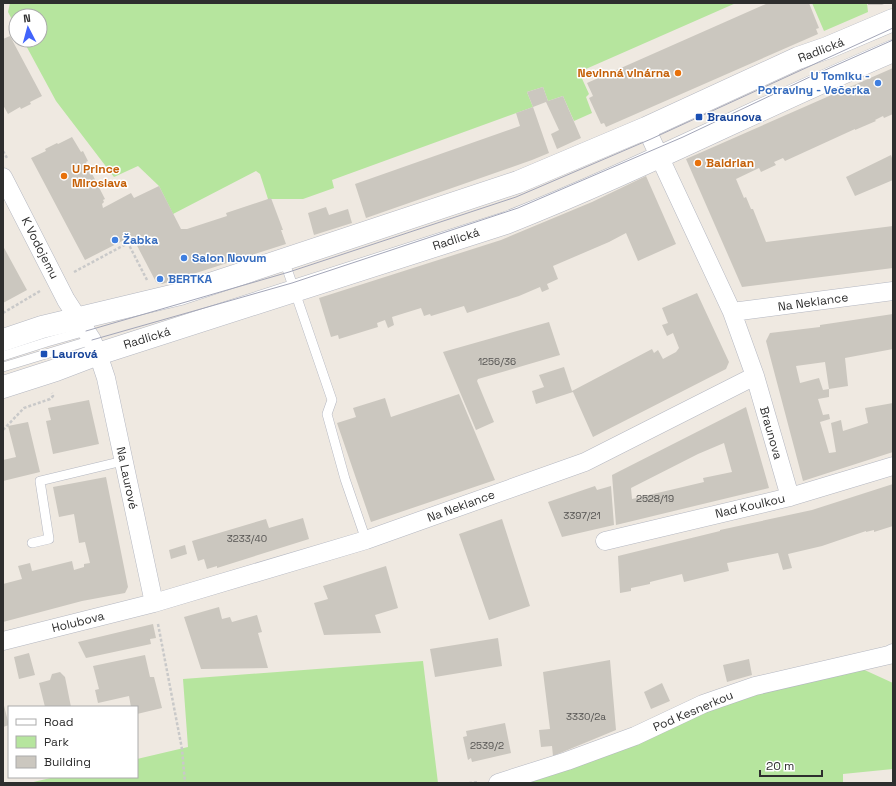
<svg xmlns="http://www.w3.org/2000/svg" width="896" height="786" font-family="'Space Grotesk',sans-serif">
  <rect width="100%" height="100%" fill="#efe9e1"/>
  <path fill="#b6e59e" d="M10,3H736L579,72L589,94L586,97L592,113L574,121L563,96L548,101L543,87L527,92L533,107L332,180L334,188L303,199H268L260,174L256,171L173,214L159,186L138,166L114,177L56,101L23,40H40V16H16V27L8,12Z
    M812,3H867L868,12L824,31Z
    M423,661L438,783H29L55,777H137V759L188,747L183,679Z
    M858,667L893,683V769L843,774V783H521L757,693Z"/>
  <path fill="#cbc7bf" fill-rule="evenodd" d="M768,3H809L819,28L816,29L818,34L606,127L604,123L601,124L589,98L593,96L587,83Z
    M868,3H886L882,5H868Z
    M10,36L42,96L30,102L31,104L21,109L20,107L8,114L3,105V39Z
    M893,68V114L884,118L883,116L875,120L876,121L855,130V129L785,161L783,158L774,162L776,165L761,172L759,168L736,179L744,198L746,197L751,209H753L766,242L893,226V268L742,287L686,159Z
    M543,87L548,101L563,96L581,138L557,149L551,134L559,130L546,102L533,107L527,92Z
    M533,107L549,153L532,160L366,218L355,184L520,126L516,113Z
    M72,137L81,152L83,151L88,161L86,162L105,199L103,200L104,202L102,204L103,208L131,193L134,198L159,186L181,229H187L227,216L226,213L271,198L283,230H281L286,244L162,284H159L156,282L132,236L85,260L31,158L46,151L45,149L57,143L58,144Z
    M891,155L892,158H893V180L855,196L846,177Z
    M646,176L676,244L638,261L626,233L609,242L553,266L558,279L547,284L549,289L542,292L540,287L519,296L467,313L464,306L431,316L430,314L424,316L421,308L392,317L394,325L388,328L385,320L377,323L378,327L339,339L338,335L331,337L319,298L501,240L592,202Z
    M326,207L329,215L348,209L352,223L314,235L308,213Z
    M3,246L27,290L3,303Z
    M697,293L729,362L726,369L593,437L573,392L536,404L532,391L544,387L539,375L564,367L572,391L652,349L654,353L658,350L663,359L676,352L679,348L673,333L667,336L662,325L668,323L662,308Z
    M893,314V349L845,358L848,386L829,389L825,362L796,366L800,383L819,378L823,390L829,389V397L818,399L823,415L829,414L830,419L820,422L829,453L836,452L831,423L841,420L843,431L868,423L865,408L893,403V452L803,481L766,341L770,333L820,327V325Z
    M549,322L560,355L478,379L477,381L494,422L476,430L443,352Z
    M459,394L495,480L371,522L337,423L356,417L353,408L385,398L391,417Z
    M89,400L99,444L53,454L46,421L51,420L48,408Z
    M746,407L769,488L616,525L612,475ZM724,443L732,472L703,478L704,482L632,499L631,488L698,454Z
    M28,422L40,472L3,481V460L16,457L8,426Z
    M106,477L128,587L125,593L82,601L3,622V584L22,579L18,566L30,563L32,571L72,561L74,570L84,567V564L90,563L85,542L79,543L74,514L59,517L53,487Z
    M893,484V526L874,532V530L866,532V531L822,546L788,554L792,568L783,570L778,553L727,563L729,571L684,582L682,574L650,582V584L631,588V591L620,593L618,556L720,531V530L812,510Z
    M595,486L597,490L611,486L614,525L562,537L548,502Z
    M303,518L309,539L217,568V566L207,569L204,559L198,561L192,541L266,519L269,528Z
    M502,519L530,606L489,620L459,534Z
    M185,545L187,554L171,559L169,550Z
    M386,566L398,608L375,615L381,633L324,635L314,603L328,599L323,586Z
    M219,607L222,619L230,617L232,622L257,615L262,632L258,633L268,668L201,669L184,617Z
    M153,624L156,638L150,639L151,644L86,658L78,642Z
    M498,638L502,666L435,677L430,649Z
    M29,653L35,675L19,679L14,657Z
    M145,655L150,677H154L162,708L137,714V707H131L129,696L98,703L95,690L99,689L93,666Z
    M749,659L752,675L727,682L723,665Z
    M610,660L616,730L553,756L552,746L541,747L539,730L550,729L543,672Z
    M60,672L65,677L71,707H45L39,683L50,680L52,674Z
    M662,683L670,701L651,709L644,692Z
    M3,702L9,725L3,727Z
    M505,723L511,753L472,762L471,758L468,760L463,737L467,736L466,731Z"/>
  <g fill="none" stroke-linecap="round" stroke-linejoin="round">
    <g stroke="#b4b7c1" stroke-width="10">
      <path id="lane" d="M284,260L332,400L327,414L345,479L366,540
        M3,356L47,342L86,331
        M3,367L92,340
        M32,543L49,539L40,481L123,461"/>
    </g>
    <g stroke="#b4b7c1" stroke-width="19">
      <path id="street" d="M646,128L732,312L755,376L790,497
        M3,177L66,300L92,340L98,354L106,378L154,603
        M732,312L893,291
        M605,541L790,497L893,466
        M3,641L154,603L366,540L585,462L755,376
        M498,783L567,761L635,736L703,704L755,686L889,655L893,653"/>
    </g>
    <g stroke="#b4b7c1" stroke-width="23">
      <path id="secondary" d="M3,340L42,327L180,294L518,182L646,128L798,58L827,48L893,20
        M3,387L56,370L98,354L506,223C638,171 763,106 893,51"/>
    </g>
    <path stroke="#c9c9c9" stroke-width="2.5" stroke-dasharray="3 2" stroke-linecap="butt" d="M3,151L7,158
      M74,272L128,243L147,280
      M3,313L40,291
      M3,430L24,408L50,399L53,396L52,393
      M158,624L182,749L185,783
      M469,783L479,782"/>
    <use href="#lane" stroke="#fff" stroke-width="9"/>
    <use href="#street" stroke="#fff" stroke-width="18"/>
    <use href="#secondary" stroke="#fff" stroke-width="22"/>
    <path stroke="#a3a6b8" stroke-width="1" d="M86,331L289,272L516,197L651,139L893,28
      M92,340L292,283L518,208L683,137L814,75L893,40"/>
  </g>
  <g fill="#e8710a" stroke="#fff" stroke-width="1.5">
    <circle cx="678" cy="73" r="4"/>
    <circle cx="698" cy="163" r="4"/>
    <circle cx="64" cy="176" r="4"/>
  </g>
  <g fill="#3f7fe0" stroke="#fff" stroke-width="1.5">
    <circle cx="878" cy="83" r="4"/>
    <circle cx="115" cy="240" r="4"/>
    <circle cx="184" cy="258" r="4"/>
    <circle cx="160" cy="279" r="4"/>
  </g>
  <g fill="#1a4fb4" stroke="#fff" stroke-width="1.5">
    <rect x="695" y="113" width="8" height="8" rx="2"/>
    <rect x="40" y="350" width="8" height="8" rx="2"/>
  </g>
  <g text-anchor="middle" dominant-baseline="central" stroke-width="3" stroke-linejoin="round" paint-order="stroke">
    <g font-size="10" fill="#555452">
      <text x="497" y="361">1256/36</text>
      <text x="655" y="498">2528/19</text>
      <text x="582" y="515">3397/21</text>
      <text x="247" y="538">3233/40</text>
      <text x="586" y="716">3330/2a</text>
      <text x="487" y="745">2539/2</text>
    </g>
    <g font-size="12" fill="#2e2e2e" stroke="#fff">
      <text transform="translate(821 50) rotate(-21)">Radlická</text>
      <text transform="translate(456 239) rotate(-18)">Radlická</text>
      <text transform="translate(40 248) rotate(63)">K Vodojemu</text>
      <text transform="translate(813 302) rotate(-8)">Na Neklance</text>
      <text transform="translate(147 338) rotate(-17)">Radlická</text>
      <text transform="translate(771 433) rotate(74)">Braunova</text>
      <text transform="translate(127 478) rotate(78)">Na Laurové</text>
      <text transform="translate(461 506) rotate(-20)">Na Neklance</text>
      <text transform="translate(750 506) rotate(-13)">Nad Koulkou</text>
      <text transform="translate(78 622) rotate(-14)">Holubova</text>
      <text transform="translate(693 711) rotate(-23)">Pod Kesnerkou</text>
    </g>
    <g font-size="12" font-weight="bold" fill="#c56008" stroke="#fff" text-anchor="start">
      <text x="670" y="73" text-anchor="end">Nevinná vinárna</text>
      <text x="706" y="163">Baldrian</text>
      <text x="72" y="169">U Prince<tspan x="72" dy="14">Miroslava</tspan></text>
    </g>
    <g font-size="12" font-weight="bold" fill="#366cbe" stroke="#fff" text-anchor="start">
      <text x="870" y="76" text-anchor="end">U Tomiku -<tspan x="870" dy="14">Potraviny - Večerka</tspan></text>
      <text x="123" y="240">Žabka</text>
      <text x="192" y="258">Salon Novum</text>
      <text x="168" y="279">BERTKA</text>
    </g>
    <g font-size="12" font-weight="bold" fill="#164399" stroke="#fff" text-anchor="start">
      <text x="707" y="117">Braunova</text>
      <text x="52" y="354">Laurová</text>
    </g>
  </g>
  <rect width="896" height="786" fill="none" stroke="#2e2e2e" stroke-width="8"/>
  <rect x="8" y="706" width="130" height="72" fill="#ffffff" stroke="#ababab"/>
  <rect x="16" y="719" width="20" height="6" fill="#ffffff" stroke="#ababab"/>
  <text x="44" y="726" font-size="12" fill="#2e2e2e">Road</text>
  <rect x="16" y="736" width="20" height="12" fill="#b6e59e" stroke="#ababab"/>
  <text x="44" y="746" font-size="12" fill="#2e2e2e">Park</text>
  <rect x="16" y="756" width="20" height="12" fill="#cbc7bf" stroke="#ababab"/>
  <text x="44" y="766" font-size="12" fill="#2e2e2e">Building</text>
  <g transform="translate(28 28) rotate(354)"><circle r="19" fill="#ffffff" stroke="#ababab"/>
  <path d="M0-3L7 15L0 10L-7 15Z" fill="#4264fb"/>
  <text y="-6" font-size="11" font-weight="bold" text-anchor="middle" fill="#2e2e2e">N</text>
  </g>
  <path d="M760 770v6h62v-6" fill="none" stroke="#2e2e2e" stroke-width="2"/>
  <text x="766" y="770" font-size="12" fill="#2e2e2e" stroke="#ffffff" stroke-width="3" paint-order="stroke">20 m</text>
</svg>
